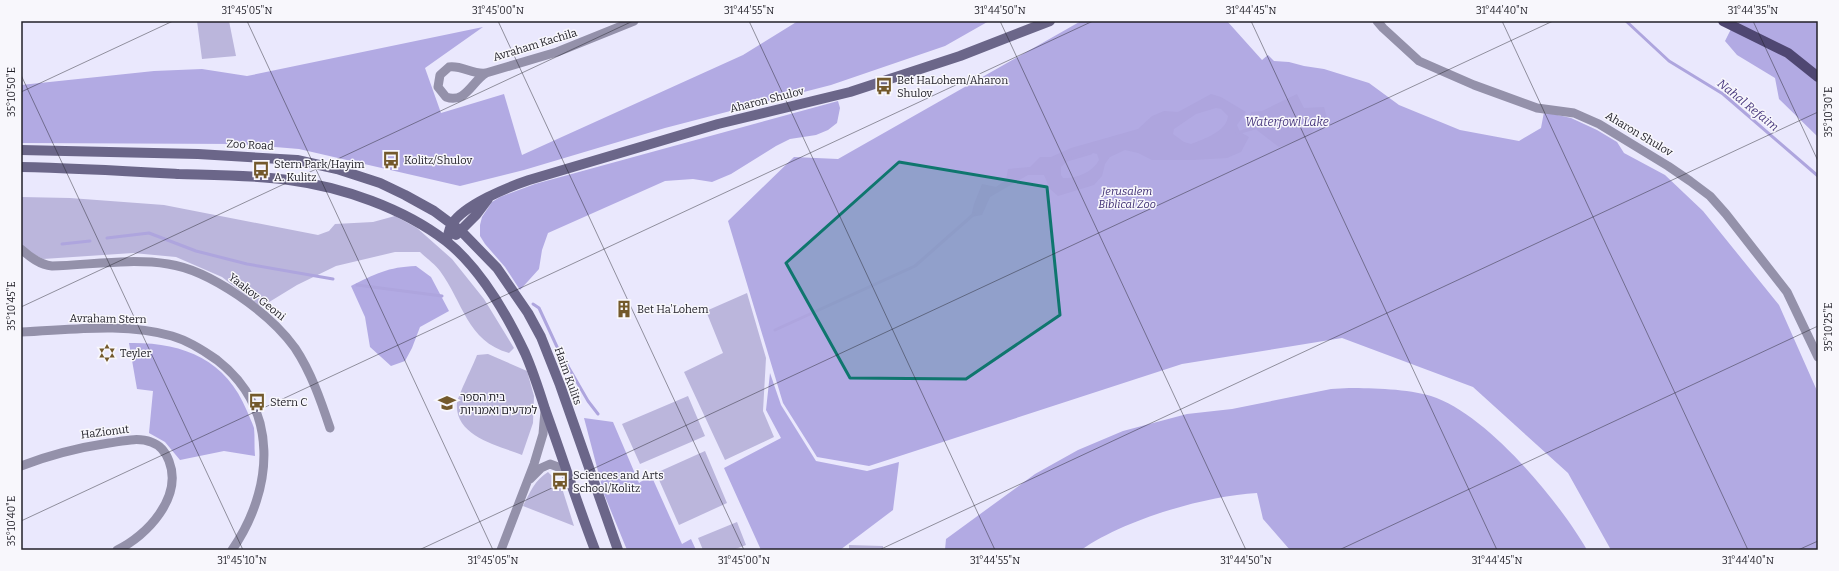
<svg xmlns="http://www.w3.org/2000/svg" width="1839" height="571" font-family="Bitter,'Noto Sans Hebrew',serif">
  <rect width="100%" height="100%" fill="#eae8fd"/>
  <path fill="#bbb6dc" d="M197,21H229L236,56L202,59Z
    M21,197L70,198L164,205L318,235L329,231L335,224L373,222L395,216L417,228L452,259L484,299L514,348L509,353C467,341 463,302 440,271C435,264 426,258 420,252H395L336,266L297,285L261,307L222,277L176,257L133,253L43,259L26,250L21,243Z
    M747,293L766,358L763,411L774,437L725,460L684,372L723,353L706,311Z
    M488,354L527,371L534,396L533,423L522,455C500,446 454,437 457,403C459,393 473,366 477,355Z
    M688,396L705,436L640,464L622,424Z
    M705,451L727,503L679,525L656,473Z
    M548,472L561,485L574,526L523,506C530,492 535,480 548,472Z
    M737,522L746,545L733,550H703L698,538Z
    M849,545L883,546V550H849Z"/>
  <path fill="#b2aae3" d="M798,21H989L945,46L831,85L665,128L524,170L460,186L299,149L238,144L21,143V85L154,71L202,69L247,76L483,27L425,68L441,113L504,94L522,155L743,55Z
    M1081,21H1227L1262,60L1268,55L1274,61L1289,62L1304,66L1324,69L1369,83L1399,105L1460,130L1519,141L1541,128L1544,112L1571,118L1597,130L1617,142L1624,153L1665,175L1703,211L1779,305L1818,393V550H1611L1568,473L1473,387L1342,338L1182,364L869,466L817,457L783,403L728,221L794,157L838,159Z
    M1740,21H1818V137L1779,99L1775,78L1737,55L1725,41L1732,27Z
    M838,101L840,108L837,123L828,130L816,135L790,139L776,146L731,174L712,182L693,179L665,181L548,233L542,250L539,269L520,290L505,267L485,244L480,236V225L482,217L492,202L500,197L535,184Z
    M416,266L431,277L449,311L420,327L412,348L405,361L391,366L370,347L365,317L351,286C375,274 388,267 416,266Z
    M129,343C182,342 226,359 247,411C249,416 252,422 254,428C255,437 254,447 255,456L224,451L180,460L165,442L149,433L153,391L137,389Z
    M770,373L781,405L816,461L867,471L899,462L893,510L840,550H761L724,468L781,438L766,410Z
    M1349,388C1373,388 1408,389 1431,396C1486,413 1559,501 1587,550H1290L1263,519L1257,493C1204,496 1124,520 1081,550H945L946,539L1035,474L1078,450L1123,431L1187,414L1232,409L1331,389Z
    M584,418L613,422L639,483L651,475L682,544L691,539L696,550H627L604,494Z"/>
  <path fill="#aea5de" fill-rule="evenodd" d="M1211,94L1221,97L1246,112L1237,125L1240,132L1249,137L1241,152L1227,158L1193,160H1152L1138,153L1125,150L1110,157L1105,164L1102,176L1094,185L1058,196L1050,189L1044,175H1028L990,197L982,215L971,217L974,204L982,184L996,187L1006,180L1008,169L1030,167L1040,157H1051L1071,148L1138,129L1152,116L1164,111L1178,112ZM1216,108L1221,109L1228,116C1227,131 1204,139 1191,144L1184,142L1173,134L1174,129L1196,114ZM1093,153L1097,154L1099,160C1093,172 1076,179 1063,178L1061,175V167C1069,158 1081,155 1093,153Z
    M1297,94L1304,108L1324,107L1327,118L1316,127L1308,137L1279,147L1258,131L1250,122L1251,112L1262,111Z"/>
  <g fill="none" stroke-linecap="round" stroke-linejoin="round">
    <path stroke="#aea5de" stroke-width="3" d="M1626,21L1669,61L1723,94L1818,176
      M1237,133L1258,127
      M1067,160L1091,153
      M107,238L149,233L196,251L247,264L333,279
      M62,244L90,241
      M357,285L442,296
      M533,304L539,308L558,349L588,401L598,414
      M775,330L915,266L974,214"/>
    <path stroke="#9491aa" stroke-width="9" d="M1377,21L1383,28L1419,61L1474,85L1537,108L1574,113L1599,124L1668,166L1690,181L1710,196L1726,214L1787,292L1818,357
      M486,73C472,81 466,104 446,97L438,87L440,75L449,67C462,65 473,75 486,73L557,52L634,21
      M21,249C30,257 40,265 52,266C90,265 130,258 168,264C210,270 270,313 295,348C311,372 321,401 330,428
      M21,332C70,330 124,322 172,336C189,341 203,350 217,360C280,409 274,489 232,550
      M21,466C52,454 76,448 109,443C123,441 138,437 151,442C160,445 166,453 169,461C183,497 147,536 117,550
      M530,479L541,468L550,464L558,467L568,477
      M501,550L534,464L543,434L545,411"/>
    <path stroke="#6b6689" stroke-width="10" d="M21,150L198,154L297,160L337,169L380,183L405,195L434,211L461,231L497,268L528,313L541,337L560,385L618,550
      M21,167C74,168 126,171 179,174C215,175 253,175 289,180C342,187 403,208 446,241C479,267 507,315 525,353C533,371 539,390 545,409C562,456 577,503 595,550
      M456,235L476,215L488,199
      M447,241C448,236 449,228 452,224C464,205 508,187 529,180L718,124L850,92L960,56L1050,21"/>
    <path stroke="#4f4772" stroke-width="10" d="M1723,21L1788,53L1818,77"/>
  </g>
  <path fill="#0f766e" fill-opacity="0.2" stroke="#0f766e" stroke-width="3" stroke-linejoin="round" d="M899,162L1047,187L1060,315L966,379L850,378L786,263Z"/>
  <path fill="none" stroke="#222129" stroke-width="1" stroke-opacity="0.45" d="M247,21L493,550M498,21L744,550M749,21L995,550M1000,21L1246,550M1251,21L1497,550M1502,21L1748,550M1753,21L1818,161M21,75L243,550M21,92L173,21M21,307L633,21M21,521L1093,21M419,550L1553,21M879,550L1818,112M1339,550L1818,326M1798,550L1818,541"/>
  <defs>
    <g id="bus-bare" transform="scale(1.38)"><path d="M-5-6H5V4H4V6H2V4H-2V6H-4V4H-5ZM-3.5-4V0h7V-4ZM-3.5 1.2v1.5H-2V1.2ZM2 1.2v1.5H3.5V1.2Z" fill="#73592b" stroke="#f8f7fc" stroke-width="2.5" paint-order="stroke"/></g>
    <g id="building-bare" transform="scale(1.38)"><path d="M-4-6H4V6H1V3H-1V6H-4ZM-2.5-4.3h1.7v1.8h-1.7ZM.8-4.3h1.7v1.8H.8ZM-2.5-1h1.7V.8h-1.7ZM.8-1h1.7V.8H.8Z" fill="#73592b" stroke="#f8f7fc" stroke-width="2.5" paint-order="stroke"/></g>
    <g id="synagogue-bare" transform="scale(1.38)"><path d="M0-6.5L5.6 3.2H-5.6ZM0 6.5L5.6-3.2H-5.6Z" fill="#73592b" stroke="#f8f7fc" stroke-width="2.5" paint-order="stroke"/></g>
    <g id="school-bare" transform="scale(1.38)"><path d="M0-5L7-2L0 1L-7-2ZM-4 1L0 2.5L4 1V4Q0 6-4 4Z" fill="#73592b" stroke="#f8f7fc" stroke-width="2.5" paint-order="stroke"/></g>
  </defs>
  <g fill-rule="evenodd">
    <use href="#bus-bare" x="884" y="86"/>
    <use href="#bus-bare" x="391" y="160"/>
    <use href="#bus-bare" x="261" y="170"/>
    <use href="#building-bare" x="624" y="309"/>
    <use href="#synagogue-bare" x="107" y="353"/>
    <use href="#bus-bare" x="257" y="402"/>
    <use href="#school-bare" x="447" y="403"/>
    <use href="#bus-bare" x="560" y="481"/>
  </g>
  <g text-anchor="middle" dominant-baseline="central" stroke-width="3" stroke-linejoin="round" paint-order="stroke">
    <g font-size="11" fill="#222129" stroke="#f8f7fc">
      <text transform="translate(535 45) rotate(-17)">Avraham Kachila</text>
      <text transform="translate(767 100) rotate(-14)">Aharon Shulov</text>
      <text transform="translate(1639 134) rotate(31)">Aharon Shulov</text>
      <text transform="translate(250 145) rotate(3)">Zoo Road</text>
      <text transform="translate(257 297) rotate(38)">Yaakov Geoni</text>
      <text transform="translate(108 319) rotate(1)">Avraham Stern</text>
      <text transform="translate(568 376) rotate(70)">Haim Kulits</text>
      <text transform="translate(105 432) rotate(-7)">HaZionut</text>
    </g>
    <g font-size="11" fill="#222129" stroke="#f8f7fc" text-anchor="start">
      <text x="897" y="80">Bet HaLohem/Aharon<tspan x="897" dy="13">Shulov</tspan></text>
      <text x="404" y="160">Kolitz/Shulov</text>
      <text x="274" y="164">Stern Park/Hayim<tspan x="274" dy="13">A. Kulitz</tspan></text>
      <text x="637" y="309">Bet Ha'Lohem</text>
      <text x="120" y="353">Teyler</text>
      <text x="460" y="397">בית הספר<tspan x="460" dy="13">למדעים ואמנויות</tspan></text>
      <text x="270" y="402">Stern C</text>
      <text x="573" y="475">Sciences and Arts<tspan x="573" dy="13">School/Kolitz</tspan></text>
    </g>
    <g font-size="11" font-style="italic" fill="#3f2f73" stroke="#f8f7fc">
      <text x="1127" y="191">Jerusalem<tspan x="1127" dy="13">Biblical Zoo</tspan></text>
    </g>
    <g font-size="12" font-style="italic" fill="#4a3a7f" stroke="#f8f7fc">
      <text transform="translate(1748 105) rotate(39)">Nahal Refaim</text>
      <text x="1287" y="122">Waterfowl Lake</text>
    </g>
  </g>
  <rect width="1839" height="571" fill="none" stroke="#f8f7fc" stroke-width="44"/>
  <rect x="22" y="22" width="1795" height="527" fill="none" stroke="#222129" stroke-width="1.5"/>
  <g font-size="10" text-anchor="middle" fill="#222129">
    <text x="247" y="14">31°45'05"N</text>
    <text x="498" y="14">31°45'00"N</text>
    <text x="749" y="14">31°44'55"N</text>
    <text x="1000" y="14">31°44'50"N</text>
    <text x="1251" y="14">31°44'45"N</text>
    <text x="1502" y="14">31°44'40"N</text>
    <text x="1753" y="14">31°44'35"N</text>
    <text transform="translate(11 92) rotate(-90)" y="4">35°10'50"E</text>
    <text transform="translate(1828 112) rotate(-90)" y="4">35°10'30"E</text>
    <text transform="translate(11 306) rotate(-90)" y="4">35°10'45"E</text>
    <text transform="translate(1828 327) rotate(-90)" y="4">35°10'25"E</text>
    <text transform="translate(11 521) rotate(-90)" y="4">35°10'40"E</text>
    <text x="242" y="564">31°45'10"N</text>
    <text x="493" y="564">31°45'05"N</text>
    <text x="744" y="564">31°45'00"N</text>
    <text x="995" y="564">31°44'55"N</text>
    <text x="1246" y="564">31°44'50"N</text>
    <text x="1497" y="564">31°44'45"N</text>
    <text x="1748" y="564">31°44'40"N</text>
  </g>
</svg>
